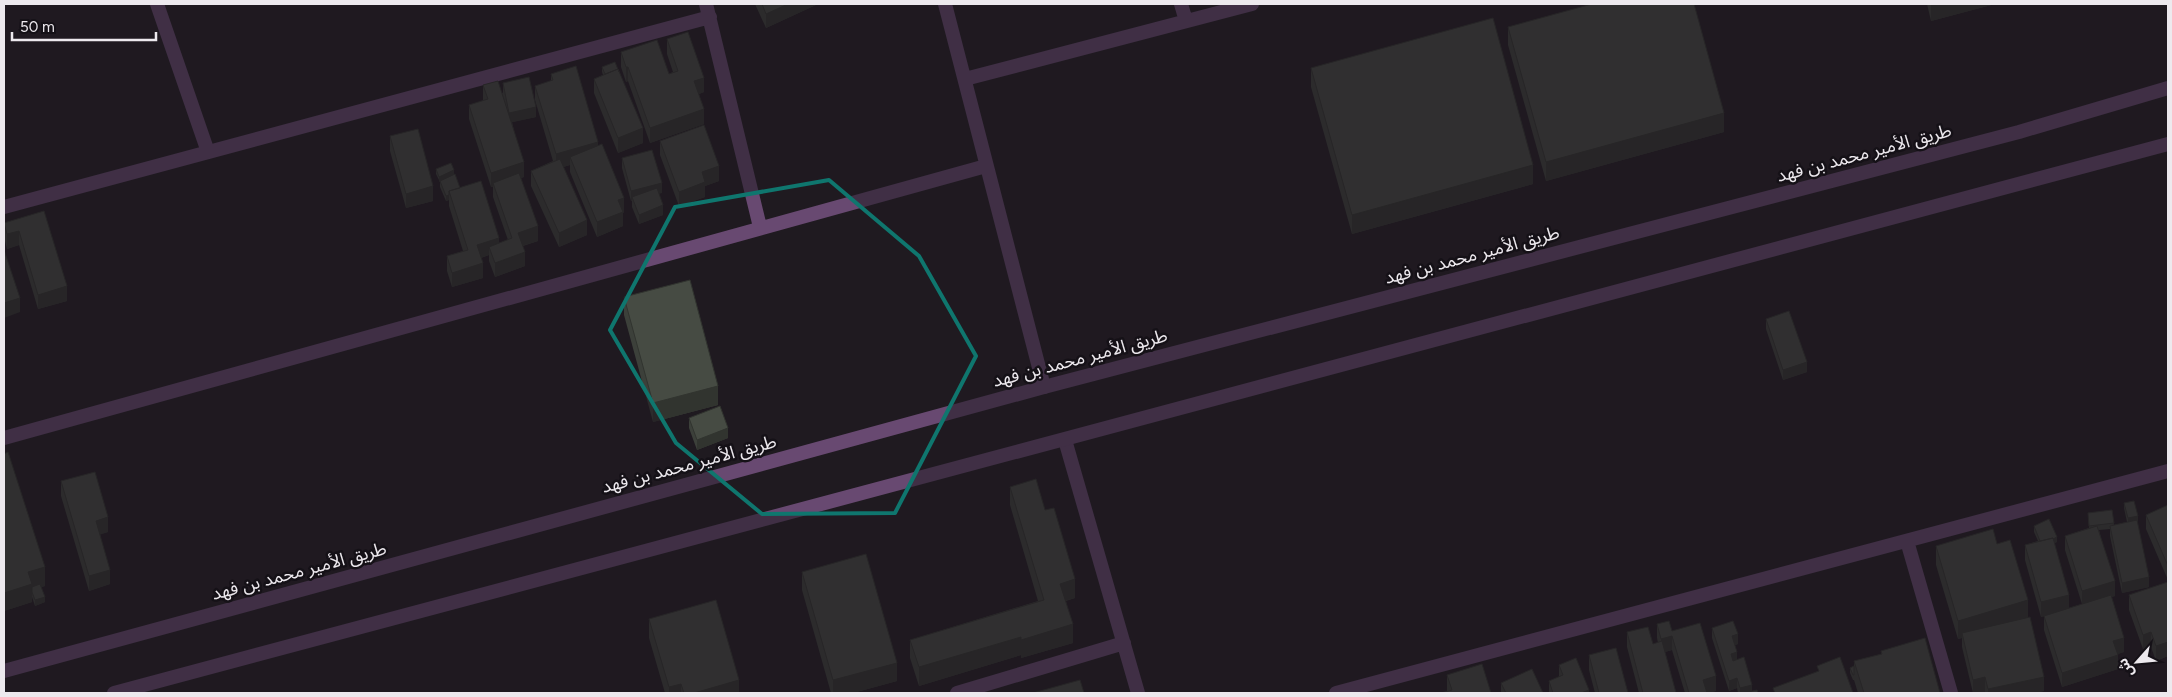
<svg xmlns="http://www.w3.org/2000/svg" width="2172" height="697" font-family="Figtree,'Noto Sans Arabic',sans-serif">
  <rect width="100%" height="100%" fill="#1f1a20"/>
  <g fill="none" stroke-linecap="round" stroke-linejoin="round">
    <path stroke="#684971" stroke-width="14" d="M157,4L208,152
      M706,4L760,227
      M945,4L1044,387
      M1181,4L1186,21
      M965,79L1252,4
      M4,207L710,17
      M4,438L986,166
      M1065,440L1138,693
      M1907,541L1951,693
      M957,693L1124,643
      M1336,693L2168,471"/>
    <path stroke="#684971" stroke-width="14" d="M4,671L1044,387L2019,132L2168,88
      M114,693L2168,144"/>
  </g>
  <path fill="#3c403a" d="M755,4H818L766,28Z
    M1927,4H1995L1931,21Z
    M1508,27L1724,132L1546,181L1508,45Z
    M667,39L704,92L699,94L704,124L650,143L628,81L626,82L621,67V52L669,74L673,72L667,54Z
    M602,67L643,143L618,153L594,93V79L603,75L602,72Z
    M1311,68L1533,184L1352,234L1311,87Z
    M551,74L598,146L624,212L623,213V226L597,237L570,172V165L563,167L587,235L559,247L531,186V171L553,161L535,100V86L551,81Z
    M503,83L536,117L512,122L524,177L521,178L538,241L523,246L525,266L495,277L489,261V255L481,258L483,278L452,287L447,271V256L463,251L449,206V200L446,201L440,187V182L436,174V169L454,175L460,188L499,243L508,240L493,197V187H491L469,119V105L483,101V85L503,93Z
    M390,136L433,201L406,208L390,151Z
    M660,141L719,181L705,186V197L679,206L660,155Z
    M622,158L662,193H659L663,215L639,224L632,207V201H631L622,168Z
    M44,211L67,301L38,309L19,245L7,249L4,237V223Z
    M624,297L718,405L653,422L624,315Z
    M1766,319L1807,372L1783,380L1766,329Z
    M689,418L728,438L697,450L689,428Z
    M4,454L45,586L41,587L45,602L35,606L32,597V602L4,611Z
    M61,481L108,532L100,534L110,584L89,591L61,496Z
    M1010,487L1045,510L1075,598L1066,601L1073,643L1021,658V655L919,686L910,658V640L1038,601L1010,505Z
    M2124,503L2138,521H2137L2149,587L2122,593L2110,536V529L2099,530L2115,596L2111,597L2124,652L2117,654L2118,669L2062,687L2044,630V616L2041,617L2025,560V545L2038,541L2034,532V526L2057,542L2054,543L2069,608L2082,604L2065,550V536L2089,528L2088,513L2112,510L2114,525L2127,522L2124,508Z
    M2168,505V580L2146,529V515Z
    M1997,544L2028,618L2044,691L2034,693H1985V692L1979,693H1973L1962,647V638L1958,639L1936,565V546Z
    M802,572L897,681L853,693H831L802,590Z
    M2168,582V656L2156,661L2151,647L2143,649L2129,610V595Z
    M649,619L739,693H665L649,638Z
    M1657,624L1672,631L1716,691L1707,693H1685L1672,650L1665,652L1676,693H1639L1627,647V632L1653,644L1658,643L1657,638Z
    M1712,628L1738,644L1735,645L1737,659L1752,691L1758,693H1738L1737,688L1729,691L1712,638Z
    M1881,651L1940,693H1858L1854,680H1853L1850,673V668L1854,666V661L1881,654Z
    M1589,655L1628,693H1595L1589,670Z
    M1559,665L1589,693H1549V681L1559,677Z
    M1447,675L1491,693L1447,692Z
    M1501,683L1543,693H1501Z"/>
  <path fill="#31342f" d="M788,4H818L766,28V14Z
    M1931,4H1995L1931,21Z
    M626,67H628V81L626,82Z
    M704,78V92L694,96V81Z
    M536,107V117L509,123V113Z
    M704,109V124L650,143V128Z
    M1724,113V132L1546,181V162Z
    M643,128V143L618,153V138Z
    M598,142V157H570V165L556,169V154Z
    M524,162V177L494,186L493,183V187H491V173Z
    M1533,165V184L1352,234V215Z
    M719,166V181L705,186V197L679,206V192L702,172Z
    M454,170V175L439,182V177Z
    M662,183V193L634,201L632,197V201H631V191Z
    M433,186V201L406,208V194Z
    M449,195V200L446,201V196Z
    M624,198V212L623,213V226L597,237V222L618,200Z
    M663,205V215L639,224V215Z
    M587,220V235L559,247V233Z
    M538,226V241L518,247V233Z
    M19,231V245L7,249V234Z
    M499,238V252L489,247V255L477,259V245Z
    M525,252V266L495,277V263Z
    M483,263V278L452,287V273Z
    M67,286V301L38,309V295Z
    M20,298V312L4,318V303Z
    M1807,362V372L1783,380V370Z
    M718,386V405L653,422V403Z
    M728,428V438L697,450V440Z
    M2138,516V521L2128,523V518Z
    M108,517V532L96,536V521Z
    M2057,537V542L2042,549V544Z
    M45,567V586L32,590V602L4,611V593L28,572Z
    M110,570V584L89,591V576Z
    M2149,577V587L2122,593V583Z
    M1075,579V598L1060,602V584Z
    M2115,581V596L2082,606V591Z
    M2069,595V609L2041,617V602Z
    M45,597V602L35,606V600Z
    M2028,600V619L1962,633V638L1958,639V621Z
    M1073,624V643L1021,658V640Z
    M2151,632V647L2143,649V635Z
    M1738,634V644L1732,646V636Z
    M1672,636V650L1661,653V639Z
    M1021,637V655L919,686V667Z
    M2124,638V652L2113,656V641Z
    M2168,642V656L2156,661V646Z
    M1737,652V662L1731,664V654Z
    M2118,655V669L2062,687V673Z
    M897,663V681L853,693H833V680Z
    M1716,676V691L1707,693H1703V680Z
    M1985,677V692L1979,693H1973V680Z
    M2044,677V691L2034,693H1988V689Z
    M1737,678V688L1729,691V681Z
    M739,680V693H694Z
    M681,684V693H669V687Z
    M1752,685V693H1740V688Z
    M1589,690V693H1581Z"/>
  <path fill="#464b43" stroke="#31342f" d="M762,4H788L766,14Z
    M1592,4H1694L1724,113L1546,162L1508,27Z
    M1493,18L1533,165L1352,215L1311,68Z
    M688,32L704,78L694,81L704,109L650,128L628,67H626L621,52L657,40L669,74L678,71L667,39Z
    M615,62L619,72L618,69L605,74L602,67Z
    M576,66L598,142L556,154L535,86L553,80L551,74Z
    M618,69L643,128L618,138L594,79Z
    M529,77L536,107L509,113L503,83Z
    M498,81L524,162L491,173L469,105L488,99L483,85Z
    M704,125L719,166L702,172L705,182L679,192L660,141Z
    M418,129L433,186L406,194L390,136Z
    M602,144L624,198L618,200L623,212L597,222L570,157Z
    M652,150L662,183L631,191L622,158Z
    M560,159L587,220L559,233L531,171Z
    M451,163L454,170L439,177L436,169Z
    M519,173L538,226L518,233L525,252L495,263L489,247L512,238L493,183Z
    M455,174L460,188L449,191V195L446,196L440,181Z
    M481,181L499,238L477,245L483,263L452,273L447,256L468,250L449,191Z
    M657,188L663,205L639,215L632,197Z
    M44,211L67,286L38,295L19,231L7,234L4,223Z
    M4,250L20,298L4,303Z
    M690,280L718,386L653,403L624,297Z
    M1789,311L1807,362L1783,370L1766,319Z
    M720,406L728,428L697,440L689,418Z
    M8,452L45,567L28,572L32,584L4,593V454Z
    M95,472L108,517L96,521L110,570L89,576L61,481Z
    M1036,479L1045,510L1054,508L1075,579L1060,584L1073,624L1021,640V637L919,667L910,640L1044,600L1010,487Z
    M2134,501L2138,516L2128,518L2124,503Z
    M2168,505V566L2146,515Z
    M2112,510L2114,523L2089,526L2088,513Z
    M2049,519L2057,537L2053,539V538L2040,541L2034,526Z
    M2137,520L2149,577L2122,583L2110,526Z
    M2097,526L2115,581L2082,591L2065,536Z
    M1993,529L1997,544L2010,540L2028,600L1958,621L1936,546Z
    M2053,538L2069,595L2041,602L2025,545Z
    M866,554L897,663L833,680L802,572Z
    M2168,582V642L2156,646L2151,632L2143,635L2129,595Z
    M40,584L45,597L35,600L32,592V587Z
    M2111,595L2124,638L2113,641L2118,655L2062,673L2044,616Z
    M716,600L739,680L694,693H684L681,684L669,687L649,619Z
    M2030,617L2044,677L1988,689L1985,677L1973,680L1962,633Z
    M1669,621L1672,631L1700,623L1716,676L1703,680L1707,693H1689L1672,636L1661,639L1657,624Z
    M1733,621L1738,634L1732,636L1737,652L1731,654L1733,661L1744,657L1752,685L1740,688L1737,678L1729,681L1712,628Z
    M1648,627L1653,644L1662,641L1676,693H1643L1627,632Z
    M1925,638L1940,693H1864L1854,661L1882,654L1881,651Z
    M1616,648L1628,693H1599L1589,655Z
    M1840,657L1853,693H1775L1773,688L1819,671L1817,666Z
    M1576,658L1589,690L1581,693H1553L1549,681L1563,675L1559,665Z
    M1482,664L1491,693H1441L1452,690L1447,675Z
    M1854,666V675H1853L1850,668Z
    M1532,669L1543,693H1506L1501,683Z
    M1080,680L1084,693H1033Z
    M1757,690L1758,693H1744Z"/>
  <path d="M0 0H2172V697H0ZM829,180L919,256L976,356L895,513L762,514L676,443L610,330L675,207Z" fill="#1f1a20" fill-opacity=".55" fill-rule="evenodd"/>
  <path fill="none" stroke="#0f766e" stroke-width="4" stroke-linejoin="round" d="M829,180L919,256L976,356L895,513L762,514L676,443L610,330L675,207Z"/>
  <g text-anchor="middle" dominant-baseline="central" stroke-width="5" stroke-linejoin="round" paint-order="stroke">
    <g font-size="18" fill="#ede9ee" stroke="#151117">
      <text transform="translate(1864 153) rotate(-15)">طريق الأمير محمد بن فهد</text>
      <text transform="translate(1472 255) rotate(-15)">طريق الأمير محمد بن فهد</text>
      <text transform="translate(1080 358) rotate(-15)">طريق الأمير محمد بن فهد</text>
      <text transform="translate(689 464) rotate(-15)">طريق الأمير محمد بن فهد</text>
      <text transform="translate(299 571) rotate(-15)">طريق الأمير محمد بن فهد</text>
    </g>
  </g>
  <rect width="2172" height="697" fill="none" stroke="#ede9ee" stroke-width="10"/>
  <g transform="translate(2137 662) rotate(243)" stroke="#151117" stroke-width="4" paint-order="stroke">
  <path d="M0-4L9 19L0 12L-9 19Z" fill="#ede9ee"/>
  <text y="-8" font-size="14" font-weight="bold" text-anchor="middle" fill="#ede9ee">ش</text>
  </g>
  <path d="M12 32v8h144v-8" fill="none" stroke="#ede9ee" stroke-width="2.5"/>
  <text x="20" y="32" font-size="15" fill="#ede9ee" stroke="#151117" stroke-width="4" paint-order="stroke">50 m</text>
</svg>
